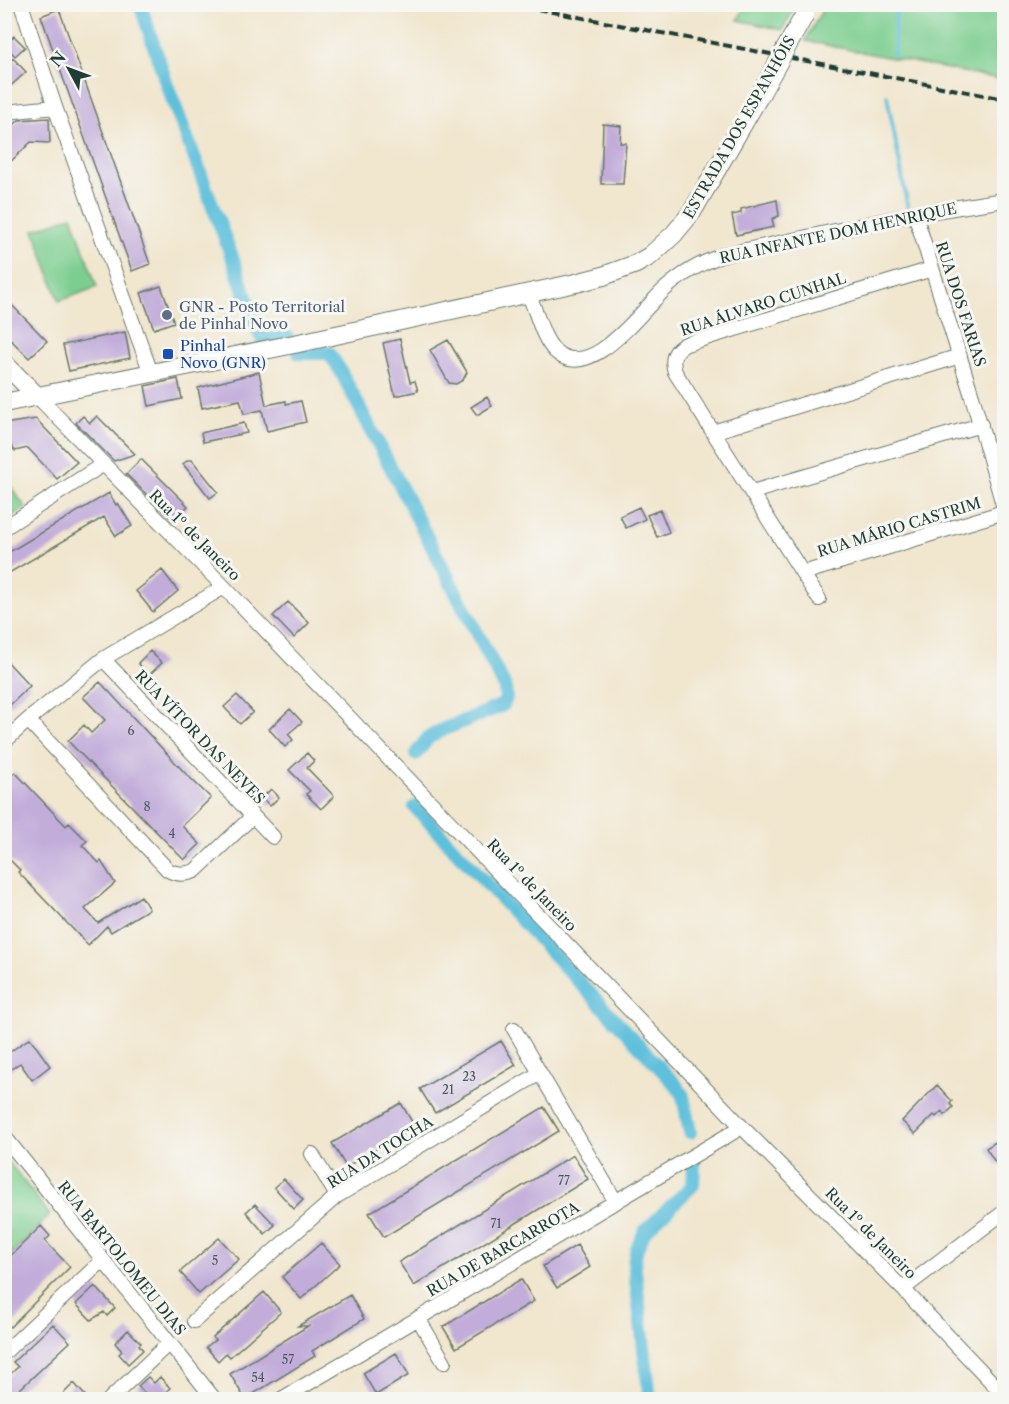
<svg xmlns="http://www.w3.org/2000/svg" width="1009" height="1404" font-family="'Libre Caslon Text',serif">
  <rect width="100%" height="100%" fill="#f6f6f2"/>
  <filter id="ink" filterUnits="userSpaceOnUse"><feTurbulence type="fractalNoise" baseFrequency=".0167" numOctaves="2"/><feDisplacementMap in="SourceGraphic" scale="12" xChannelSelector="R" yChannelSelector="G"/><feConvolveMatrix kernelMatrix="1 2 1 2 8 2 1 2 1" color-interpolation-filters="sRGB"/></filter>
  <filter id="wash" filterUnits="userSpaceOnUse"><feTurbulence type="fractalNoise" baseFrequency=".008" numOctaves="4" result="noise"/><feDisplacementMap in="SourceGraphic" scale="24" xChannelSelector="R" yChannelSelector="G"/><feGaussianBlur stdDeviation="1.35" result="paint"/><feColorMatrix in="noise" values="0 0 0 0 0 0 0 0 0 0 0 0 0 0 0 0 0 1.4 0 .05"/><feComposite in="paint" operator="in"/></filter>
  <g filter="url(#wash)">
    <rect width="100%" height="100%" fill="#f1e6ce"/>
    <path fill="#7cce90" stroke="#4e8662" stroke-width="1.5" d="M745,5V4L797,5L782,30L738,20Z
      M825,5H1004V80L805,41Z
      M72,216L97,287L59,301L34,230Z
      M4,477L26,508L4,520Z
      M4,1156L50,1215L5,1260H4Z"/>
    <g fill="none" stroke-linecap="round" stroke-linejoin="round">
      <path stroke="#5ec0dc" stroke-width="4" d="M894,55L896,4
        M887,96L908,208"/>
      <path stroke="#5ec0dc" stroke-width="14" d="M140,4L167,85L232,257L258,331L263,340L287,337
        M299,353H329L340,370L505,687L506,698L503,705L442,730L428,738L416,754
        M415,807L676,1085L683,1096L690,1132
        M650,1400L634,1262L637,1248L645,1231L693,1185L694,1165"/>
    </g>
    <g id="blocks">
      <path fill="#c2adda" d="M59,9L150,264L132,271L41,16Z
        M14,36L25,47L15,56L5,45Z
        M13,58L26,72L4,92V67Z
        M49,118L50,143L31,142L4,168V134L19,120Z
        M603,124L621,126L620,143H626L623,184H601Z
        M777,200L779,216L772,219L774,227L736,235L732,215L741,213V209Z
        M161,286L174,322L154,329L141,293Z
        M4,297L47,341L29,358L4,333Z
        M125,332L130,358L69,371L63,345Z
        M400,339L410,382L415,381L418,391L395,396L383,343Z
        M448,340L467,372L463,380L456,384L449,383L430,350Z
        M259,372L266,405L286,401V404L301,401L306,422L267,431L262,410L244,414L240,400L202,408L198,388Z
        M178,379L182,399L149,406L145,386Z
        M487,397L492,406L477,415L471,407Z
        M83,416L90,423L97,416L135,454L114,461L76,423Z
        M36,419L77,462L57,479L28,448L15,451L4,436V424Z
        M244,423L247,433L203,442L201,433Z
        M141,459L188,506L173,521L126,474Z
        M188,460H192L218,492L210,498L183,464Z
        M109,493L116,505L118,503L132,526L116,536L104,517L4,576V555Z
        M639,507L645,519L626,528L620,516Z
        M660,510L669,532L657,537L647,515Z
        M162,570L178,591L153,612L136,591Z
        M288,602L309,623L294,638L273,616Z
        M150,651L162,663L149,675L138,663Z
        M4,658L30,686L9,706L4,700Z
        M100,682L186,774L211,798L182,826L200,844L184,860L68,741L84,725L91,733L105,720L83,697Z
        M237,695L253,712L240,724L224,707Z
        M290,709L302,722L288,734L293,740L285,747L269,729Z
        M307,753L314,761L307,768L334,796L321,809L306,794L310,791L289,770Z
        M15,772L66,826L69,823L87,841L82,845L99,863L101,861L115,883L85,909L98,923L141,896L149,909L111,932L107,926L88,945L18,872L20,870L8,858L10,856L4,851V783Z
        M271,789L279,797L270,806L262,798Z
        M30,1038L50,1066L32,1080L20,1063L4,1074V1056Z
        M501,1041L516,1065L435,1113L420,1089Z
        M937,1085L952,1101L950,1104L953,1107L945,1115L942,1111L936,1117L934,1115L915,1134L902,1121Z
        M401,1103L415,1127L346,1167L332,1143Z
        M544,1107L559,1131L384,1237L369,1213Z
        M1005,1136V1161L997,1165L986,1148Z
        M573,1155L588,1179L414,1286L399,1262Z
        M284,1179L303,1200L294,1209L274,1187Z
        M255,1204L275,1225L265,1234L246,1212Z
        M41,1226L50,1236L45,1241L70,1267L10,1327L4,1322V1262Z
        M219,1238L239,1259L199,1294L180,1272Z
        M321,1243L340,1264L301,1299L282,1277Z
        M577,1245L590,1267L557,1288L543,1266Z
        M521,1279L534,1301L456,1348L443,1327Z
        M95,1286L115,1308L107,1316L104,1312L91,1320L76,1304Z
        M264,1292L281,1312L230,1357L226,1353L218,1361L206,1347L215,1340L213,1337Z
        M350,1295L364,1319L312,1351L315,1356L245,1399L230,1374L308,1326H298Z
        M53,1324L70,1342L18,1391L20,1393L13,1400H4V1380L18,1367L13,1362Z
        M128,1330L141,1343L139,1345L143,1350L128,1364L119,1354L122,1351L115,1343Z
        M396,1353L409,1375L376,1395L363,1373Z
        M148,1377L154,1383L160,1377L170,1388L157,1400H151L138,1386Z
        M74,1383L89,1400H66L62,1395Z"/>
    </g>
  </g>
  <g filter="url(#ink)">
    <use href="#blocks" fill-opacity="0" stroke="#68786a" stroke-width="1.5"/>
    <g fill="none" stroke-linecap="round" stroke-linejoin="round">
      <g stroke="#68786a" stroke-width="16">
        <path id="street" d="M21,4L55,107L151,373
          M4,113L6,112L55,107
          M915,214L972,396L1004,508
          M528,293C536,309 542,339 555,351C590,384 640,312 664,290C681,274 701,263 723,255L915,214L1004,200
          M37,396L224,587L742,1127L903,1289L1004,1395
          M713,432L960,356
          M752,492L981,425
          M4,528L102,465
          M803,573L1004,512
          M819,599L675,372C671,359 674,350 686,344L932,269
          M103,659L273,837
          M28,720L168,870C177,875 185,875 195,871L253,816
          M4,742L28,720L103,659L224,587
          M514,1029L616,1202
          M4,1136L215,1400
          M312,1154L337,1196
          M903,1289L1004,1212
          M418,1318L444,1362
          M194,1321L337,1196L540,1073
          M4,1353L103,1260
          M109,1400L169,1343
          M280,1400L742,1127"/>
      </g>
      <g stroke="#68786a" stroke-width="20">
        <path id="secondary" d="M4,363L37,396
          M4,403L299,343L576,283L603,276L636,264L650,256L674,234L692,212L761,93"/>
      </g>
      <use href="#street" stroke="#fff" stroke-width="14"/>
      <use href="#secondary" stroke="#fff" stroke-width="18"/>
      <path stroke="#1f3d34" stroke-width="4" stroke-dasharray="9 4.5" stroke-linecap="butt" d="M511,4L1004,99"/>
      <g stroke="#68786a" stroke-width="20" stroke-linecap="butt">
        <path id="secondary-bridge" d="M761,93L805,14"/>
      </g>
      <use href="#secondary-bridge" stroke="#fff" stroke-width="18"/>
    </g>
  </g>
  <circle fill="#5c6f8a" stroke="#f6f6f2" stroke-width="2" cx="167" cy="315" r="6"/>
  <rect fill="#1a4fb4" stroke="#f6f6f2" stroke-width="2" x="162" y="348" width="12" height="12" rx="3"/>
  <g text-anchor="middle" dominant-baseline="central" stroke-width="6" stroke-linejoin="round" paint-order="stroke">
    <g font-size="12" fill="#48595e">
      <text x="131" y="730">6</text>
      <text x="147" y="806">8</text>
      <text x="172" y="833">4</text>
      <text x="469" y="1076">23</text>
      <text x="448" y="1089">21</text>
      <text x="564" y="1180">77</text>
      <text x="496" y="1223">71</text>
      <text x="215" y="1260">5</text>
      <text x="288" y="1359">57</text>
      <text x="258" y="1377">54</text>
    </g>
    <g font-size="15" fill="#1f3d34" stroke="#f6f6f2">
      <text transform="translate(739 127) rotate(-60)">ESTRADA DOS ESPANHÓIS</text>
      <text transform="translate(838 233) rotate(-12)">RUA INFANTE DOM HENRIQUE</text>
      <text transform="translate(763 304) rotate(-18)">RUA ÁLVARO CUNHAL</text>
      <text transform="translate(961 304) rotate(72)">RUA DOS FARIAS</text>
      <text transform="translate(899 527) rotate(-17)">RUA MÁRIO CASTRIM</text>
      <text transform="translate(195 535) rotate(45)">Rua 1º de Janeiro</text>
      <text transform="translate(200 737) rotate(46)">RUA VÍTOR DAS NEVES</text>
      <text transform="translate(532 885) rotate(46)">Rua 1º de Janeiro</text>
      <text transform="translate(380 1152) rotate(-32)">RUA DA TOCHA</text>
      <text transform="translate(871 1233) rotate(45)">Rua 1º de Janeiro</text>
      <text transform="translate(503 1249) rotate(-30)">RUA DE BARCARROTA</text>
      <text transform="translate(122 1258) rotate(51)">RUA BARTOLOMEU DIAS</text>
    </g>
    <g font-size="15" fill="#4e5e75" stroke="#f6f6f2" text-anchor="start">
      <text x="179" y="306">GNR - Posto Territorial<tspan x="179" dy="17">de Pinhal Novo</tspan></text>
    </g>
    <g font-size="15" fill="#164399" stroke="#f6f6f2" text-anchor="start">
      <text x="180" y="345">Pinhal<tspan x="180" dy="17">Novo (GNR)</tspan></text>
    </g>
  </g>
  <rect width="1009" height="1404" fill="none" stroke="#f6f6f2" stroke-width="24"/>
  <g transform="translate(69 69) rotate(311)" stroke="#f6f6f2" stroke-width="4.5" paint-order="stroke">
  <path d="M0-4.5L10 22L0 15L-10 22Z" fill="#1f3d34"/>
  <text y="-9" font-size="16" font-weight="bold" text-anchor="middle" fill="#1f3d34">N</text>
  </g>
</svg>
